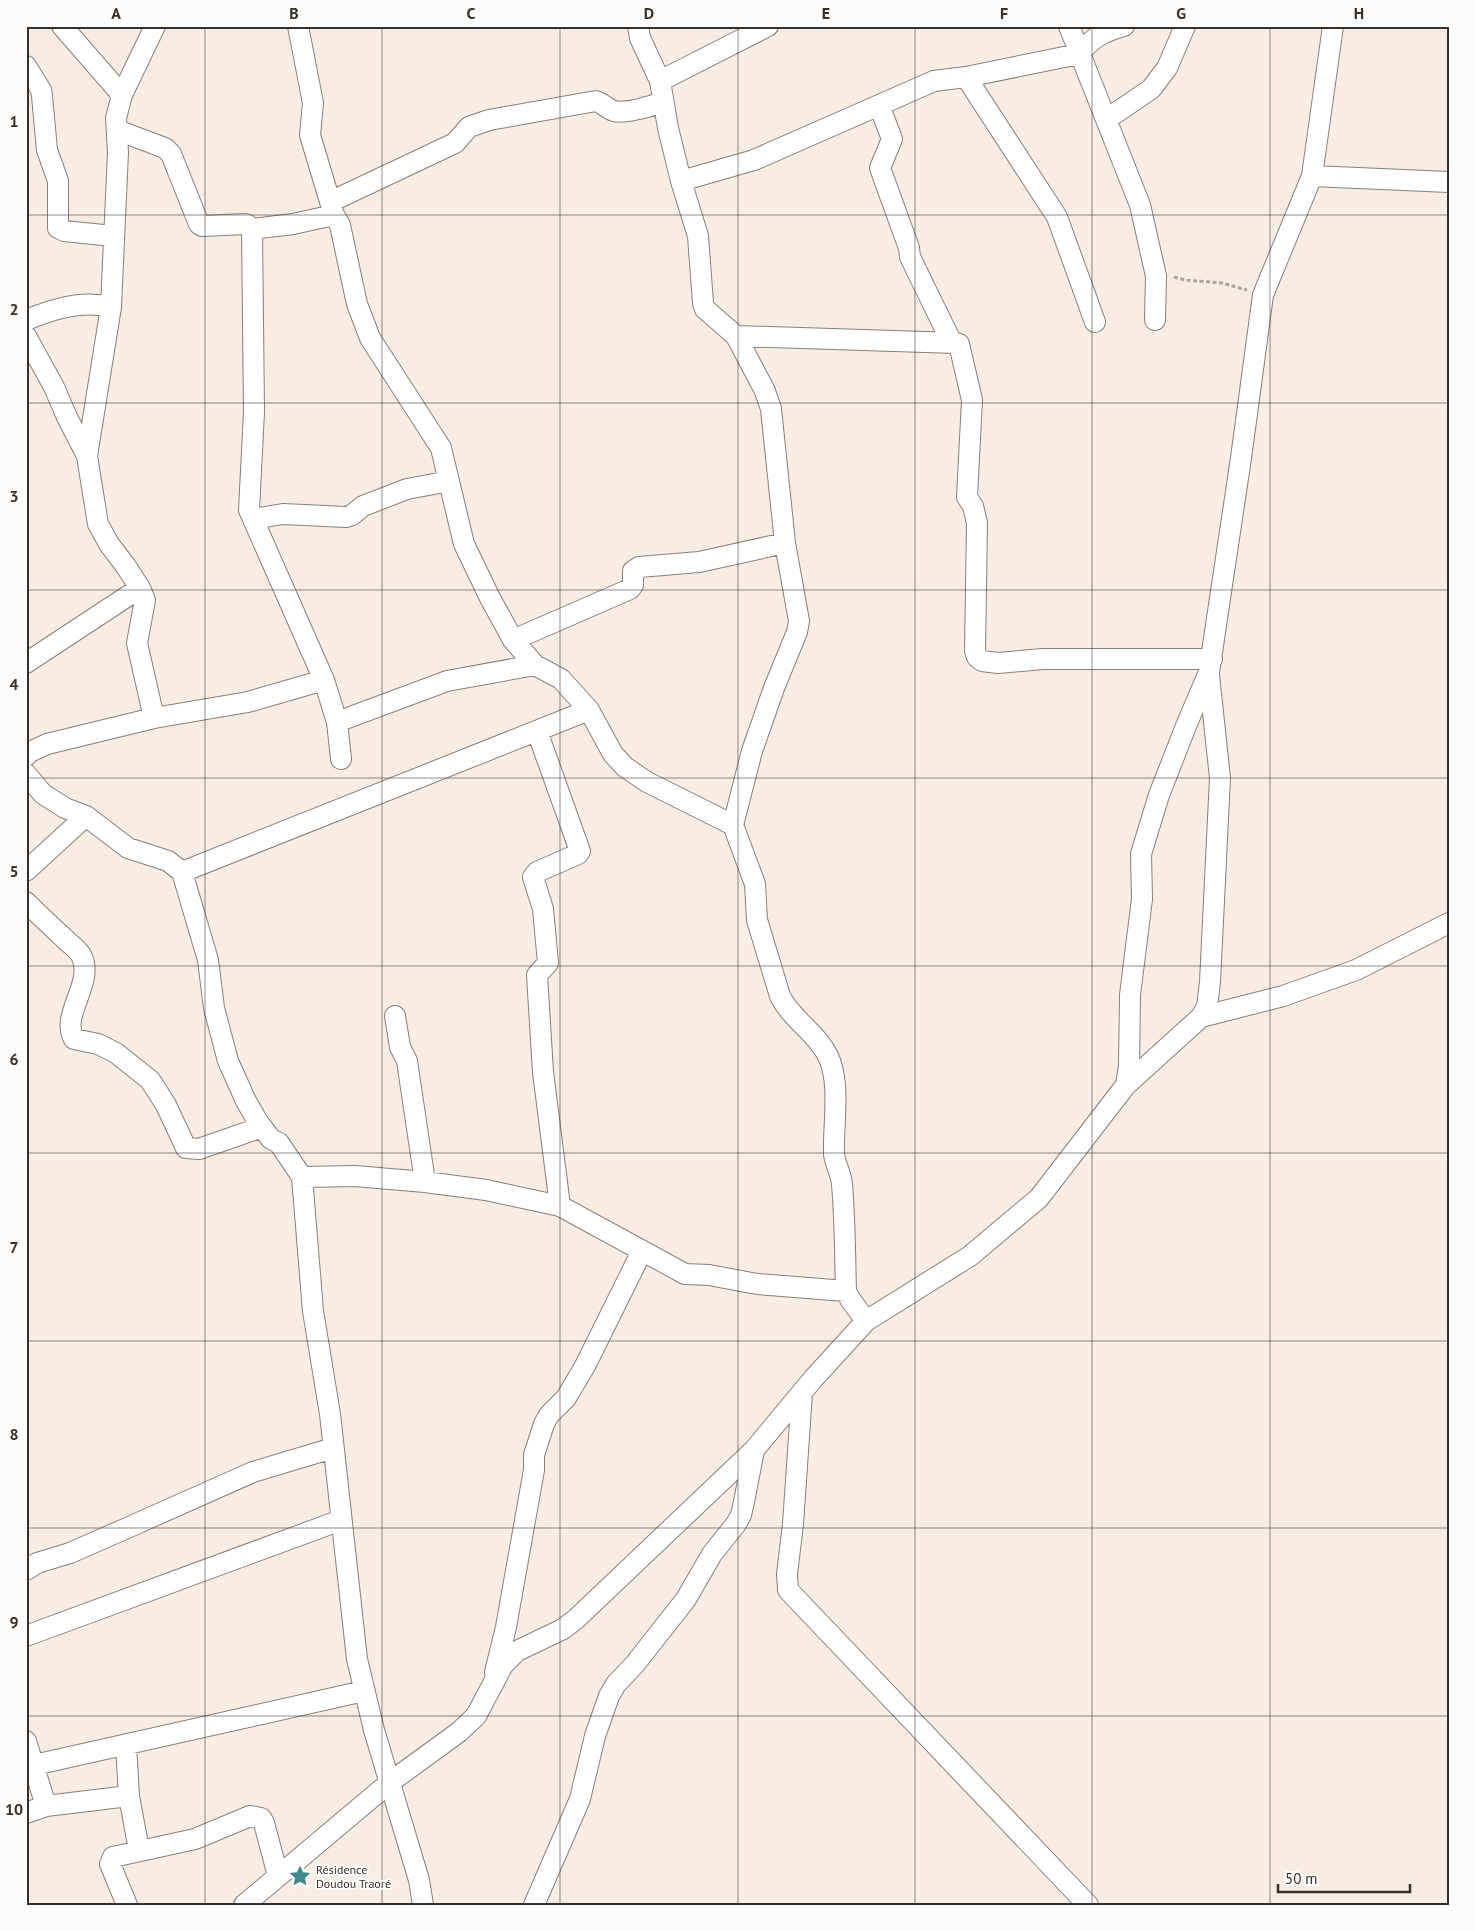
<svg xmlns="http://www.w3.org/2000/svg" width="1475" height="1931" font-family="'PT Sans',sans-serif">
  <rect width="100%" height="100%" fill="#f7ede4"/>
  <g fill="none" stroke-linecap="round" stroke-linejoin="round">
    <g stroke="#877f77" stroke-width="22">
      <path id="minor" d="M62,26L122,95
        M298,26L313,103L310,135L334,215L340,225L357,304L370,338L441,448L464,544L490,598L513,640L535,665L561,679L589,710L613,754L625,767L647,782L733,825L755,884L757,920L780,996C791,1019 817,1033 828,1056C841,1083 833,1124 834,1154C835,1164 841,1173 842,1184C845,1219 845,1255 846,1291
        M638,26L640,38L660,81L668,128L681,181L698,236L703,303L705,309L736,336L765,391L771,409L785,543L799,621L797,632L774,688L752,751L733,825
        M1069,26L1140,205L1156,276L1155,320
        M26,66L41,90L42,96L47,150L58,181V228L64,231L113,236
        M966,77L1057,217L1095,322
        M660,81L768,26
        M879,105L892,139L880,168L909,248L910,257L952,343
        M1107,119L1151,89L1167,68L1185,26
        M117,130L165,148L171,154L199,224L202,226L246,224L252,229L293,224L334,215
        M1312,176L1449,182
        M681,181L754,160L934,81L966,77L1079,54C1093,37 1103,32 1124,26
        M330,202L455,143L469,127L489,120L596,101C603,103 607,109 614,111C626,114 651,106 663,102
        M252,229L254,412L249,510L324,680L337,722L341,759
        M26,320C53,309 81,300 111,307
        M26,336L54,387L67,417L87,456
        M736,336L956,343L959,344L972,400L967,497L973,506L977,523L975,651L977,657L982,661L998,663L1043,659H1212
        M253,519L283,514L346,517L352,515L363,506L407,489L439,483L448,479
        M513,640L630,589L633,585V571L639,567L699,562L785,543
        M26,663L140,588
        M154,718L137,643L145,600L140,588L125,565L109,544L98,524L87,456L111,307L118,152L116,118L122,95L155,26
        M337,722L447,681L535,665
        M537,731L580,851L578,854L537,872L533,877L543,909L548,963L537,975L543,1072L560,1206
        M26,756L30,752L47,744L154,718L248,702L324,680
        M26,774L43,794L65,808L86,816L128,848L168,861L182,872L208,960L214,1008L228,1061L246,1101L258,1122L271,1139L279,1143L302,1177L355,1176L425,1182L486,1190L560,1206L685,1274L709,1275L757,1284L846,1291L850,1299L866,1321
        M26,871L86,816
        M182,872L589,710
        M26,902C39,915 52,927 66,940C71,945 79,950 82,957C94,984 60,1015 74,1039L98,1044L116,1053L150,1080L166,1105L186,1148L199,1149L262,1127
        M395,1016L400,1047L407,1061L425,1182
        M1201,1017L1283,996L1356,970L1449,923
        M1126,1085L1201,1017L1207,1007L1210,982L1220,778L1209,675
        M302,1177L313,1311L330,1414L357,1659L374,1730L419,1880L423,1905
        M802,1393L793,1524L787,1574L788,1590L1088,1905
        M26,1570L37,1563L70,1553L127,1528L253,1472L333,1448
        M26,1636L341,1520
        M495,1672L506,1627L534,1470V1455L544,1424L549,1415L566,1398L585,1366L642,1251
        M26,1741L46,1806L26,1813
        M34,1765L364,1691
        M129,1796L139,1850
        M46,1806L129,1796L126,1745
        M127,1905L110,1864L113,1857L195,1839L250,1816L261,1818L264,1823L278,1876
        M244,1905L389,1783L459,1732L476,1716L503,1665L517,1651L563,1629L576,1619L754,1450
        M534,1905L580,1799L595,1736L609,1696L616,1684L635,1664L686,1599L712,1554L736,1524L741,1515L744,1502L754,1450L813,1379L866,1321L970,1256L1039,1198L1126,1085L1129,1066L1130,995L1142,899L1141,854L1159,795L1186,726L1209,672L1241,458L1263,295L1312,176L1333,26"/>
    </g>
    <path stroke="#ada59e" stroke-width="3" stroke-dasharray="4 2.5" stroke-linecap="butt" d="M1174,277L1185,280L1222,283L1247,290"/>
    <use href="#minor" stroke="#fff" stroke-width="20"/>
  </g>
  <path fill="none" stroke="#34302d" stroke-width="1" stroke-opacity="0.55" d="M205,26V1905M382,26V1905M560,26V1905M738,26V1905M915,26V1905M1092,26V1905M1270,26V1905M26,215H1449M26,403H1449M26,590H1449M26,778H1449M26,966H1449M26,1153H1449M26,1341H1449M26,1528H1449M26,1716H1449"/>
  <defs>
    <g id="sight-bare" transform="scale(1.725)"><path d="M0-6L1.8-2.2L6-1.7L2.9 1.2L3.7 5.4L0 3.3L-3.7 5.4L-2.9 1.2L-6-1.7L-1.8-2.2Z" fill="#40888b" stroke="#fefcfa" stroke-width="2.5" paint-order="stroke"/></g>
  </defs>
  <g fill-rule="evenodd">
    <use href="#sight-bare" x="300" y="1876"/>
  </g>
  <g text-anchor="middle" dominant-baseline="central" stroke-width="4" stroke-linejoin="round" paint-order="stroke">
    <g font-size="12" fill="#34302d" stroke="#fefcfa" text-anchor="start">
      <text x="316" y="1869">Résidence<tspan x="316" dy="14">Doudou Traoré</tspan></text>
    </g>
  </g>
  <rect width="1475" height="1931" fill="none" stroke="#fefcfa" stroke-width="55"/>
  <path d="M1278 1884v8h132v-8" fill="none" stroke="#34302d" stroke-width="2.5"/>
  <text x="1285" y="1884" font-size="15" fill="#34302d" stroke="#fefcfa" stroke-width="4" paint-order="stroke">50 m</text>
  <rect x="28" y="28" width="1420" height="1876" fill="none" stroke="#34302d" stroke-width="2"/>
  <g font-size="16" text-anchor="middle" font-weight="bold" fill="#34302d">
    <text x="116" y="19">A</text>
    <text x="294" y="19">B</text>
    <text x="471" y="19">C</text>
    <text x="649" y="19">D</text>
    <text x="826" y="19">E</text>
    <text x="1004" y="19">F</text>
    <text x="1181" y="19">G</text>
    <text x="1359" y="19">H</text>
    <text x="14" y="127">1</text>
    <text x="14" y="315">2</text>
    <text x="14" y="502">3</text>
    <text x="14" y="690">4</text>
    <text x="14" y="877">5</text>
    <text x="14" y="1065">6</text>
    <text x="14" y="1253">7</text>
    <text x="14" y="1440">8</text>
    <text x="14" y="1628">9</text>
    <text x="14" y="1815">10</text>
  </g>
</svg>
